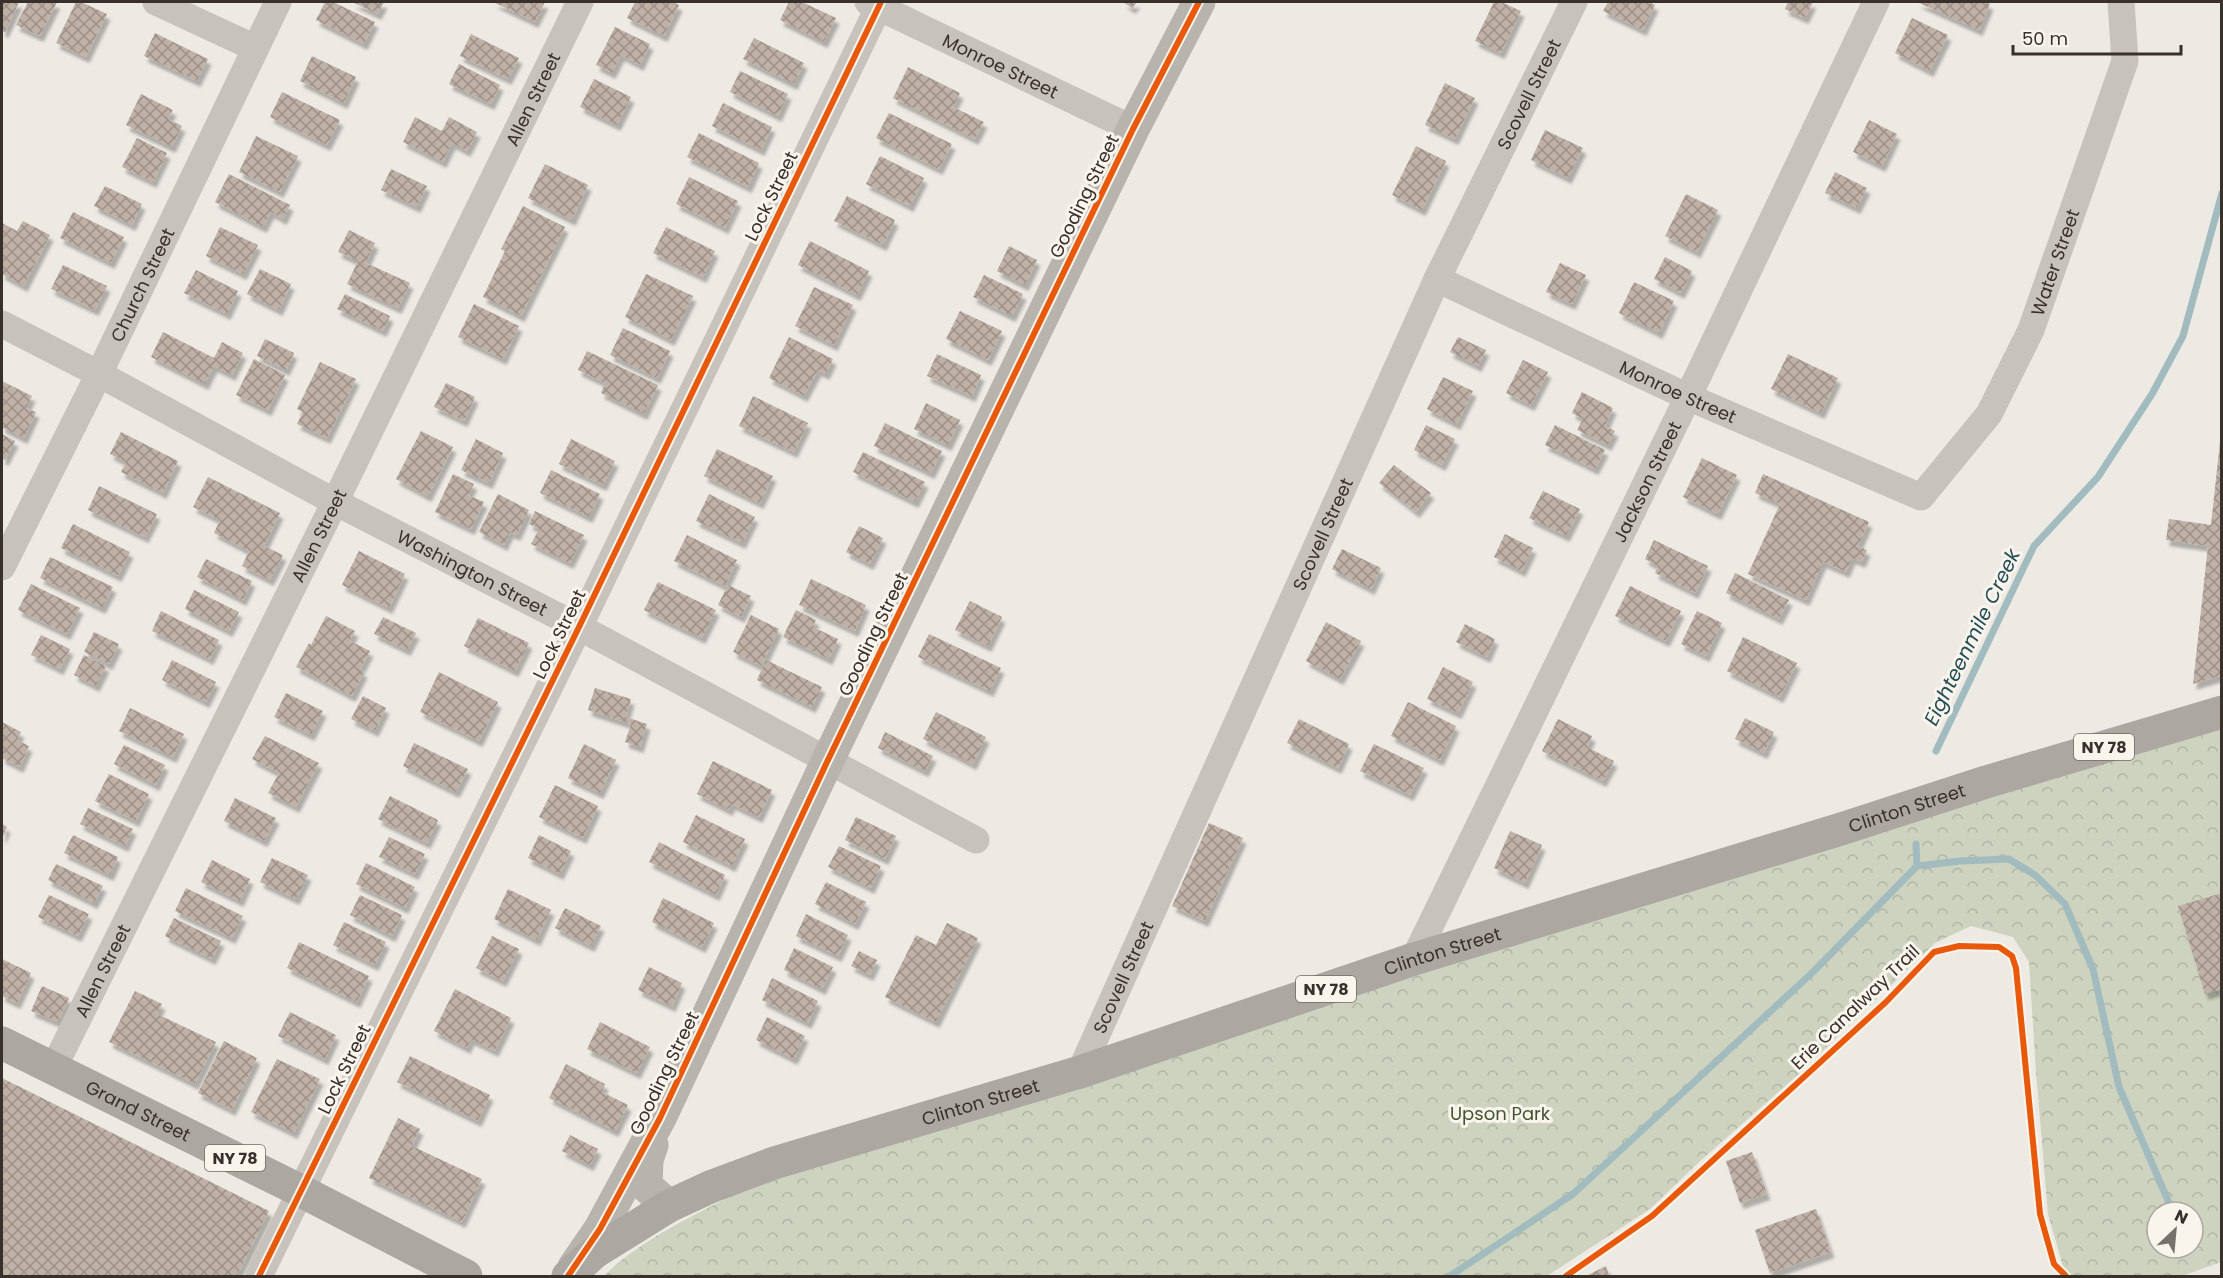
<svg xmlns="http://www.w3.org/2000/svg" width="2223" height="1278" font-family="Poppins,sans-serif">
  <defs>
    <pattern id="forest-crowns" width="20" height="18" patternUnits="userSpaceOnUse" patternTransform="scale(1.5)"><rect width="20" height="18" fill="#cdd3bf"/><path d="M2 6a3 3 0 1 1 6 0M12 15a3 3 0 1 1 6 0" fill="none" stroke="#b1b5a4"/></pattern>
    <pattern id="building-cross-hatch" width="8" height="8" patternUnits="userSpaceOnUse" patternTransform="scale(1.5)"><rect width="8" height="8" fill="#c0b1a7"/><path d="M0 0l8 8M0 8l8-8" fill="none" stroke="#9d9088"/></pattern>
    <filter id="shadow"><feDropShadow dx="3.5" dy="6" stdDeviation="1.5" flood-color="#0004"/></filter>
  </defs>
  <rect width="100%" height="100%" fill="#edeae4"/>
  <path fill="url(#forest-crowns)" fill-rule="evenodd" d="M2221,712V1262L2182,1276H2064L2062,1263L2048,1214L2036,1072L2029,962L2013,937L1971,926L1935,943L1801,1072L1699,1162L1650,1209L1547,1276H604C641,1239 695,1215 741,1191L1986,782ZM2157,1212H2193V1248H2157Z"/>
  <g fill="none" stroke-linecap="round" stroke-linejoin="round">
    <path stroke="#a1bbbe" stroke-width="7" d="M1936,751L2034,546L2098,477L2152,394L2183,336L2222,193
      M1916,844L1917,866
      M1917,866L1960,861L2009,859L2035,875L2065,904L2093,969L2119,1087L2173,1212
      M1450,1276L1573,1194L1813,972L1917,866"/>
  </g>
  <path fill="url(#building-cross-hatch)" filter="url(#shadow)" d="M2,2H19L5,32L2,31Z
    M28,2H57L40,36L16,25Z
    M76,2H81L107,14L86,57L56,43Z
    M325,2H333L375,22L364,44L316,20Z
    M352,2H384L378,14Z
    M493,2H545L535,22Z
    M635,2H672L679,5L664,36L627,18Z
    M789,2H802L836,18L824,42L780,20Z
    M1123,2H1137L1132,8Z
    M1494,2H1501L1521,11L1501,53L1475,41Z
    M1608,2H1649L1655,5L1643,30L1603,11Z
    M1788,2H1813L1805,18L1785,9Z
    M1917,2H1985L1990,4L1979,30Z
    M1912,18L1948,35L1930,71L1895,53Z
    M615,27L650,44L640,65L621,55L612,73L596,65Z
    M155,33L208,59L197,81L144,56Z
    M471,34L519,58L508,79L460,56Z
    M754,38L804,63L794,84L743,59Z
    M312,56L356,77L344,103L300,81Z
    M459,64L500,85L491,104L449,84Z
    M908,67L960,93L953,107L984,122L975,139L893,98Z
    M740,71L788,94L778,116L730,92Z
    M594,79L631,97L617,125L580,107Z
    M1445,83L1475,98L1455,139L1425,125Z
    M282,92L340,120L327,145L270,117Z
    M141,94L173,110L168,119L182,126L172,147L126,125Z
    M723,103L772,127L761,150L712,126Z
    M889,113L952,144L939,169L876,138Z
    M415,117L442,131L449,117L477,132L467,151L452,143L443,162L403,142Z
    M1869,120L1897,134L1882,166L1853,152Z
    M1545,130L1583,148L1568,178L1531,160Z
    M699,133L759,163L748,187L687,157Z
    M256,136L298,156L280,192L239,172Z
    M137,138L167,153L153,182L122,167Z
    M1416,146L1446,161L1422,210L1392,195Z
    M880,156L924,178L910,206L866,184Z
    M545,164L588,185L572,220L528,198Z
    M391,169L427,186L417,207L381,190Z
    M1835,172L1867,188L1857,208L1825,193Z
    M229,174L290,205L283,219L271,212L263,227L215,202Z
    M689,177L738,201L725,228L676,204Z
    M105,186L142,204L132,225L94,206Z
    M1686,194L1718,210L1697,252L1665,236Z
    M847,196L895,220L883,245L834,221Z
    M523,206L565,227L521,316L483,297L505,251L501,249Z
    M73,212L124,237L111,263L60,238Z
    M23,221L50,235L24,286L2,274V223L17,231Z
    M220,227L258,245L243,274L206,256Z
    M666,227L715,251L703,277L653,253Z
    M349,230L375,243L366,263L410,283L398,308L347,284L358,261L338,252Z
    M810,241L869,271L857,295L798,265Z
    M1009,246L1037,260L1025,285L997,271Z
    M1665,257L1692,271L1681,293L1654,279Z
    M1560,263L1586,275L1572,304L1546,292Z
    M63,265L107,286L95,310L51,289Z
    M260,269L291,284L279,310L247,294Z
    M196,270L238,291L227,314L184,293Z
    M646,274L693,296L671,340L625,317Z
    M984,275L1023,294L1012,316L973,297Z
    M1634,282L1674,301L1659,333L1619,313Z
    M814,287L853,305L834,345L795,326Z
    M345,294L390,316L383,331L337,309Z
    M474,304L519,326L503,359L458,337Z
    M960,311L1002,331L988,360L946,339Z
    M623,328L670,351L657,378L610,355Z
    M163,332L214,358L222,342L243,353L232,375L214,366L205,384L151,357Z
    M789,337L833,359L826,374L818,370L804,396L769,378Z
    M1458,337L1486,350L1478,366L1450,352Z
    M265,339L294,353L286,370L257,356Z
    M587,351L658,385L644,414L601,393L605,383L578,370Z
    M937,354L981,375L972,396L927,376Z
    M1788,354L1838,378L1821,413L1771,389Z
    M254,359L285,375L268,410L236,395Z
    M1523,360L1548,372L1531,405L1506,393Z
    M320,362L356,379L327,438L297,424L303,412L297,409Z
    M1443,377L1473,391L1457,424L1427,409Z
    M2,381L32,396L26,408L36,412L24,438L2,427Z
    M446,383L475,397L464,421L434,407Z
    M1582,392L1613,408L1605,426L1615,431L1608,445L1577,430L1583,419L1572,413Z
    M753,396L808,423L794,452L739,426Z
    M926,403L960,420L948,445L914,429Z
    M885,423L942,451L931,473L874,446Z
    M1426,425L1455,439L1442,465L1414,450Z
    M1555,425L1605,450L1595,469L1545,445Z
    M421,431L453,447L428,496L396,479Z
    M121,432L178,461L163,493L121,472L126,462L110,454Z
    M2,434L15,441L5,460L2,458Z
    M476,439L503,453L489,483L461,470Z
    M571,439L615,461L603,485L559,464Z
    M2220,442L2222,675L2193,684L2208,546L2166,540L2169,519L2211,525Z
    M717,449L773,476L760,503L704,476Z
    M863,452L925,482L915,502L853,472Z
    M1702,458L1737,475L1718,514L1683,497Z
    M1394,465L1431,493L1416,512L1379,483Z
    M551,470L600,494L589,517L540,493Z
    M453,474L474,484L468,495L484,502L471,529L435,512Z
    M1763,474L1869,522L1858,546L1867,550L1862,562L1852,558L1846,572L1823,562L1806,600L1748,574L1780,504L1755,493Z
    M208,477L280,513L264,546L283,555L270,580L242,566L249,551L214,533L220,520L193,507Z
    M99,486L157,514L145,537L88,510Z
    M1543,491L1580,509L1566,536L1529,518Z
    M498,494L529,510L517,535L510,532L504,545L479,532Z
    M709,494L755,517L742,543L696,521Z
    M535,511L584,535L570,563L531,544L539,529L529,524Z
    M73,524L130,552L118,576L61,548Z
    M859,526L883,538L870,564L846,552Z
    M1505,534L1533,548L1522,571L1494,557Z
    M687,535L737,560L725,586L674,561Z
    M1654,540L1708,566L1695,593L1655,573L1658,566L1645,559Z
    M1342,549L1381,568L1371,589L1332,569Z
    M359,551L405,574L389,608L342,585Z
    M50,557L113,587L102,608L40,578Z
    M206,559L252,581L243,600L197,577Z
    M1735,573L1789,600L1779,619L1726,593Z
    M811,579L866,605L855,631L799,605Z
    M658,582L716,610L702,638L644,610Z
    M31,584L80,608L67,634L18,610Z
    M728,585L751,596L741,617L718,605Z
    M1630,586L1681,611L1666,641L1615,616Z
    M194,590L239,612L229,631L185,609Z
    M970,601L1002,617L988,646L955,630Z
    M796,610L816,620L813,627L838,639L829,659L783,637Z
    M161,611L219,640L210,659L152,631Z
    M1697,611L1722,623L1706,656L1681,644Z
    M751,615L779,629L761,666L733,652Z
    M326,616L355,631L350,641L370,651L360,670L364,672L352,696L296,667L309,643L311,645Z
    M383,617L416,633L407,650L374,634Z
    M478,618L529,643L515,671L464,646Z
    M1326,622L1361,641L1340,679L1306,661Z
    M1465,624L1495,639L1487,657L1456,642Z
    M94,632L119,644L109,664L84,652Z
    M929,634L1001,668L990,691L918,657Z
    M41,635L70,649L60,669L31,655Z
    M1743,637L1797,663L1780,697L1727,671Z
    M84,655L106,666L96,686L74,675Z
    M172,660L216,682L206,702L162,680Z
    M766,660L822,687L812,707L757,680Z
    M1443,667L1473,682L1458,713L1427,699Z
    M439,672L498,702L479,741L420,712Z
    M595,688L631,699L626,717L647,724L640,747L625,742L631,724L588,710Z
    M286,693L323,711L311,735L274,717Z
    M363,696L386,708L375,731L351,719Z
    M1408,702L1456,726L1440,760L1391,736Z
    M130,708L184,734L173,757L119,731Z
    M936,712L986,737L973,764L923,739Z
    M1745,718L1774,732L1764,753L1735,739Z
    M1299,719L1349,744L1338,768L1287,743Z
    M1558,719L1592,736L1587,747L1614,761L1603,781L1542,751Z
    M2,722L21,732L17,740L29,746L20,767L2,758Z
    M885,732L933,756L925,771L878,748Z
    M265,736L319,763L296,807L268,793L279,773L252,759Z
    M414,743L468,769L456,792L403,766Z
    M584,744L616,760L600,793L568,778Z
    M1374,744L1424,768L1410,795L1360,771Z
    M124,745L165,765L156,785L114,764Z
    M713,761L772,790L759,817L732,804L729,810L697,794Z
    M109,774L149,794L136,821L95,801Z
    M555,785L598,806L583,838L539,817Z
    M390,796L438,820L427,843L378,819Z
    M235,798L276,818L264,841L224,821Z
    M88,808L133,829L125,846L80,824Z
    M696,815L745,839L732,866L683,842Z
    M856,817L896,836L885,859L845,840Z
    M1209,823L1243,838L1205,921L1172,906Z
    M2,824L7,827L2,839Z
    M1510,831L1542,845L1525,883L1494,868Z
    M73,835L118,857L110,875L64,853Z
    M539,835L571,851L560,874L528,858Z
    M389,837L425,854L415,874L379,857Z
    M659,842L725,875L716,895L649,862Z
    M839,846L881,866L871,888L828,867Z
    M272,858L308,875L296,899L260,882Z
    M212,860L250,879L240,901L201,882Z
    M366,863L415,887L405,908L356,884Z
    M56,864L103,886L94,903L48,880Z
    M826,882L866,902L855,924L815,904Z
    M186,888L243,916L232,938L175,911Z
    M508,889L551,910L537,940L494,919Z
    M2222,893V989L2205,994L2178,906Z
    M49,895L89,914L78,936L38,917Z
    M360,895L402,915L392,936L350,915Z
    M663,898L714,923L702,947L652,922Z
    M565,908L601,926L591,946L555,928Z
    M806,914L848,935L838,956L796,936Z
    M174,918L221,941L212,959L165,936Z
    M344,922L386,942L375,965L333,945Z
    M947,923L978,938L936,1022L885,997L916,935L936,945Z
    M492,936L519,949L503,981L476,968Z
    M299,942L369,976L357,1002L287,968Z
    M794,948L833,967L822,989L784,970Z
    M859,951L877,960L870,975L851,966Z
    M2,959L31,973L17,1003L2,996Z
    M649,967L682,983L672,1006L638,990Z
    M772,978L818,1001L808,1023L762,1000Z
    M42,986L69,998L58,1022L31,1011Z
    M455,989L511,1018L495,1051L471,1039L467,1048L434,1031Z
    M135,991L162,1004L157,1014L216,1042L195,1084L109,1042Z
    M290,1012L336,1035L325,1059L278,1036Z
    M767,1017L805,1036L794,1059L756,1040Z
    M600,1022L650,1047L637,1073L587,1049Z
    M224,1041L257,1058L232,1110L198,1093Z
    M410,1056L490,1095L478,1121L397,1082Z
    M277,1059L320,1079L294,1133L251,1112Z
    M566,1064L605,1084L602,1092L628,1105L615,1131L549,1098Z
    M2,1078L269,1211L237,1276H2Z
    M398,1118L420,1129L412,1146L482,1179L462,1222L369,1178Z
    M570,1135L598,1149L590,1165L562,1151Z
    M1752,1152L1767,1194L1740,1203L1726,1161Z
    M1816,1209L1831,1252L1770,1273L1755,1230Z
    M1606,1266L1609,1276H1586Z"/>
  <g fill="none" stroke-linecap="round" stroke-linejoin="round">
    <g stroke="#c7c2bc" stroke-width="27">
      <path d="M156,2L255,48"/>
      <path id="s1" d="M868,2L1133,129"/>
      <path id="s2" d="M1437,279L1688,397L1921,497L1989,414L2031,330L2125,61L2121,2"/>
      <path id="s3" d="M2,324L99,374L335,502L579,627L976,840"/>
      <path id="s4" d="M2,567L99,374L278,2"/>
      <path id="s5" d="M1414,959L1688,397L1876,2"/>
      <path id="s6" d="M53,1069L335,502L580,2"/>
      <path id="s7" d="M1080,1072L1437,279L1574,2"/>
      <path d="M259,1276L579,627L881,2"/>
    </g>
    <path stroke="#b7b3ad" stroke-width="33" d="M652,1145L647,1160L646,1186L669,1206
      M574,1267L600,1229L660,1118L827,762L1133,129L1199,2"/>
    <g stroke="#aca7a1" stroke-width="33">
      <path id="s8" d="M2,1043L301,1191L466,1276"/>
      <path id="s9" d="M568,1276L595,1252L669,1206L710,1187L774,1163L1080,1072L1414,959L1841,829L1986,782L2222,712"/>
    </g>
    <g stroke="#f9f4ec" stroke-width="10">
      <path id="cycleway" d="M259,1276L579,627L881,2
        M568,1276L600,1229L660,1118L827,762L1133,129L1199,2
        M1566,1276L1652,1216L1886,1002L1934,952L1959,946L1999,947L2012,956L2016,968L2040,1214L2054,1264L2066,1276"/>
    </g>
    <use href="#cycleway" stroke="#e8590c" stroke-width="6"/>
  </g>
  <g text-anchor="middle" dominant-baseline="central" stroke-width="6" stroke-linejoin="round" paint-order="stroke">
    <g fill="#f9f4ec" stroke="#726b65" stroke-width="1.5">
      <rect x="2074" y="734" width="60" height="26" rx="4.5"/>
      <rect x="1296" y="976" width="60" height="26" rx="4.5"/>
      <rect x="205" y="1145" width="60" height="26" rx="4.5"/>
    </g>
    <g font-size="16" font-weight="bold" fill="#38302b">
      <text x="2104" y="747">NY 78</text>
      <text x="1326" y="989">NY 78</text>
      <text x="235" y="1158">NY 78</text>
    </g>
    <g font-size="18" fill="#38302b" stroke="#f9f4ec">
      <text stroke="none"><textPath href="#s1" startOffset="147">Monroe Street</textPath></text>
      <text stroke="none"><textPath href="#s7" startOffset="1076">Scovell Street</textPath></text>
      <text stroke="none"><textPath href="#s6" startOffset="1082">Allen Street</textPath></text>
      <text transform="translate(771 196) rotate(-64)">Lock Street</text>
      <text transform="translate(1084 196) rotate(-64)">Gooding Street</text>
      <text stroke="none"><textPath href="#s2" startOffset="804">Water Street</textPath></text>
      <text stroke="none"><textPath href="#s4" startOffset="315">Church Street</textPath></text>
      <text stroke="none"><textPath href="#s2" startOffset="266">Monroe Street</textPath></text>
      <text stroke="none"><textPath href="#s5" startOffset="531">Jackson Street</textPath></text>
      <text stroke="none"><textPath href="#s7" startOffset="590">Scovell Street</textPath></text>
      <text stroke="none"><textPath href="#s6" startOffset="596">Allen Street</textPath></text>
      <text stroke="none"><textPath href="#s3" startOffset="532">Washington Street</textPath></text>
      <text transform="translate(559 634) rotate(-64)">Lock Street</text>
      <text transform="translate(873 634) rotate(-64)">Gooding Street</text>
      <text stroke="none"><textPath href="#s9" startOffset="1424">Clinton Street</textPath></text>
      <text stroke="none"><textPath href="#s9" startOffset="938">Clinton Street</textPath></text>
      <text stroke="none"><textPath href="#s6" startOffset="110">Allen Street</textPath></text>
      <text stroke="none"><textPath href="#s7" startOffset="104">Scovell Street</textPath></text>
      <text transform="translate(1855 1007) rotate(-44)">Erie Canalway Trail</text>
      <text transform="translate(344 1069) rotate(-64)">Lock Street</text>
      <text transform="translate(664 1073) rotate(-64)">Gooding Street</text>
      <text stroke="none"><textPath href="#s9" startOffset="452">Clinton Street</textPath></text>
      <text stroke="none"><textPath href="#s8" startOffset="152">Grand Street</textPath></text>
    </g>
    <g font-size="18" fill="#445430" stroke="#f9f4ec">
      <text x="1500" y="1113">Upson Park</text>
    </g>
    <g font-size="20" font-style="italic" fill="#234e57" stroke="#f9f4ec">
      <text transform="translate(1972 637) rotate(-64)">Eighteenmile Creek</text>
    </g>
  </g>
  <rect width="2223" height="1278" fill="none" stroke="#38302b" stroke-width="6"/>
  <g transform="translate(2175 1230) rotate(26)"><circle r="28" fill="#f9f4ec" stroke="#aca69f" stroke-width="1.5"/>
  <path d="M0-4.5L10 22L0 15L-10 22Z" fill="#77716c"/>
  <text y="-9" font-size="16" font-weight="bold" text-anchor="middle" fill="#38302b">N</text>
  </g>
  <path d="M2013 45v9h168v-9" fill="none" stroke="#38302b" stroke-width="3"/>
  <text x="2022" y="45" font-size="18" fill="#38302b" stroke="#f9f4ec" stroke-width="4.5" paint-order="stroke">50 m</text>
</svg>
